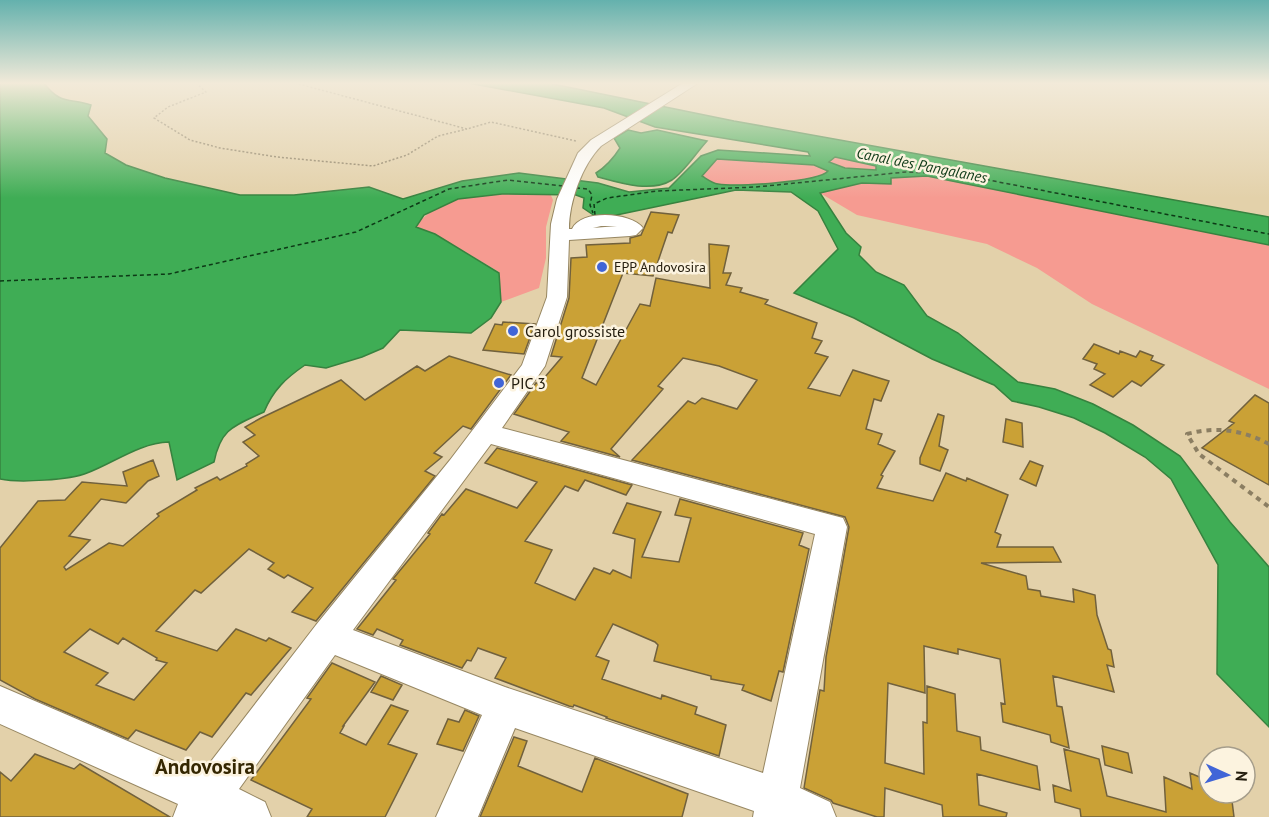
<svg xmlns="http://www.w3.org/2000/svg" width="1269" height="817" font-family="'PT Sans',sans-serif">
  <rect width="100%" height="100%" fill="#e3d1aa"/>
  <path fill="#f69b91" d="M834,157L876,166V170L845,168L828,162Z
    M717,159L814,165L829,171C819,182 735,187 718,184C712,183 707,179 702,176Z
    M927,176L1269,245V389L1092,304L1037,268L987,244L857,215L820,193L862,183L891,184V178Z
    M550,193L553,200L546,227V258L539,288L501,302L499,272L435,234L415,228C442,187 507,194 550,193Z"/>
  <path fill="#3fad55" stroke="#37823f" stroke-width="1.5" fill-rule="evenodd" d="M0,83H44C60,105 70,98 91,105L88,116L107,139L105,153L126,165L165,178L240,195H294L369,187L403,199L462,181L519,173L598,183L629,192L669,188L701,156L718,150L810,156L808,152L655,127L604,108L468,83H548L734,121L1269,217V245L927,176L891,178V184L862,183L820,193L846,233L861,247L859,255L876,272L904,285L927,316L958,333L1018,382L1055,389L1093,404L1133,425L1180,456L1230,522L1269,567V727L1217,674L1218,565L1171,479L1145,457L1105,433L1074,418L1039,407L1012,401L994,385L932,359L854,318L794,293L838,249L818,211L791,192L736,190L607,217L595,216L583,208L584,198L576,195L502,194L458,199L424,215L416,227L435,234L499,273L501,302L491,318L471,333L400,330L383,348L362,357L326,368L305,365C286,378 273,390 264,412C234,426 221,428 214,462L177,480L169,442C139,443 114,463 87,473C70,480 19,483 0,479ZM835,157L876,166V170L845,168L829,162ZM717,159L814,165L828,171C819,182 735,187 718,184C712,183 707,179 702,176Z
    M628,130L641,133L657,130L707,141C696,153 685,171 672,180C651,193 620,183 598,177L596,173C607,166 613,159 620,148L614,138Z"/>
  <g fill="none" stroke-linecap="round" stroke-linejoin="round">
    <path stroke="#0d3916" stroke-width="1.5" stroke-dasharray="4 3" stroke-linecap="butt" d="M576,188L588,189L592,195L590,205L593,213
      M595,215L594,204L607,198L657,191L756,187L906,172L957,174L1269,234
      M0,281L169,274L356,232L449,189L508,180L563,186"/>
  </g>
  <path fill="#caa136" stroke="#71613d" stroke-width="1.5" fill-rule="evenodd" d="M651,212L679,215L672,233L668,232L653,276L623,273L582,378L596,385L640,304L650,306L656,278L710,288L709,244L729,246L723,273H731L726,285L742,288L740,292L768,300L765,304L817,323L812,338L822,341L815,353L828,357L808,388L840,396L853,370L889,381L881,401L874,399L866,429L882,434L878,444L895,451L881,475L883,476L877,488L933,501L946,473L966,481L967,478L1008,495L995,532L1001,535L997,547H1053L1061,562L981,563L1026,576L1028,589L1040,591L1041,596L1074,602L1073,589L1095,595L1097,615L1108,649L1111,650L1114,667L1107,665L1114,692L1053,676L1057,706L1062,707L1069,748L1051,742L1050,735L1003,722L1001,703L1005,704L1000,659L958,649V654L924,646L925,693L888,683L885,763L924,774L923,722L927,723V686L955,694L957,731L980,737L981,750L1037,766L1040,790L977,774L979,805L1007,813L1006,817H943L942,805L885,788L884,817H877L833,803L831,800L804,788L820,690L824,691L826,657L849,527L845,517L632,460L688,401L695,404L702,398L737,409L757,380L719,366L683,358L658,386L663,389L611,449L620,457L561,441L569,432L514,414L536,383L539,384L562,357L551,356L569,298L571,258L587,257L586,245L630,243V238L641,235Z
    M503,322L535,324L524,354L483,350L495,324L502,325Z
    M1094,344L1119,354L1120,351L1136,357L1140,351L1153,356L1151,360L1164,365L1141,386L1132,381L1113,397L1090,385L1105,374L1094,369L1097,364L1083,359Z
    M449,356L511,375L471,429L463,426L434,453L442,457L425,471L435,476L316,621L292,612L313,588L288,575L284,578L268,569L274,563L249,549L201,593L195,590L156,631L217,651L236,629L266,641L269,638L291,648L251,695L246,693L212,737L200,732L186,750L136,730L128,739L35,699L0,680V548L38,501L65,500L82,482L127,486L123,472L153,460L159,476L148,481L126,503L101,499L69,536L90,540L64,567L66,570L109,543L123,546L159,516L157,514L197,490L195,488L217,477L220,480L247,466L246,464L259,456L243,442L255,435L245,427L261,418L341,380L365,400L417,366L425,371ZM90,629L118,644L123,638L157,658L156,660L167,663L134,700L96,685L108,673L64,652Z
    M1255,395L1269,403V485L1202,448L1234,423L1229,421Z
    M938,414L944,416L939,446L948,450L940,471L920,464V458Z
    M1006,419L1022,423L1023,447L1003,442Z
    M497,448L632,485L626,495L585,480L578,491L565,486L525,541L552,550L535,583L575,600L594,568L610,574L613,570L631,578L635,539L613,533L627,503L661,512L642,557L679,562L691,518L675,515L680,499L803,533L799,545L809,549L783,672L779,671L771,701L742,690L744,685L711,679V676L654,661L658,645L655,642L613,624L596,656L609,661L602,679L661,699L662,695L697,707L695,714L726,725L719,756L606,718L607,717L574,705L573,707L569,706L495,678L506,658L478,648L471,661L467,660L462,668L400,645L403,640L377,629L373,635L357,629L396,580L393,579L430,534L428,533L442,514L444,515L466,489L517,508L537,482L485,463Z
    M1030,461L1043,466L1036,486L1020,479Z
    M332,663L375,682L343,726H344L340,733L366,745L391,705L408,711L388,744L417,754L385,817H307L312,809L251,780L311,699L307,698Z
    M381,676L402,685L393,700L371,692Z
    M465,710L479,716L463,751L437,744L448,719L459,722Z
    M514,737L527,741L518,766L582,792L595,758L688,794L682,817H480Z
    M1102,746L1128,753L1132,773L1105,765Z
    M1064,749L1099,759L1107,796L1166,812L1164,777L1192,789L1190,773L1209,781V793H1231L1234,817H1081L1080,809L1055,802L1053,785L1071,791Z
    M35,754L74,769L80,764L170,817H0V772L11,781Z"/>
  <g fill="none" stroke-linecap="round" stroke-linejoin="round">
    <g stroke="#978762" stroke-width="2">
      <path id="minor" d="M683,83H698L601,146C582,165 569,202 569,229H572C581,209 631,212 643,228L636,235L630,236L569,240L567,297L545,366L502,428L843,518L847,527L800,788L830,802L836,817H753L754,811L515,728L478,817H436L482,715L335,655L239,789L265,802L271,817H173L178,804L0,724V686L202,773L316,625L450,460L522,365L547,297L551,224L557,199L578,153L591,140ZM601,226H617L593,228ZM491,444L815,534L763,773L505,687L353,630Z"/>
    </g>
    <path stroke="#8b7e62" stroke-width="1.5" stroke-dasharray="2 2" stroke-linecap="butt" d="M196,83L206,92L168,107L154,118L190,140L220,148L277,157L373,166L407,155L438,136L467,129
      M295,83L467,129L491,122L576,141"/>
    <path stroke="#8b7e62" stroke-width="4" stroke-dasharray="5 5" stroke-linecap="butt" d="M1269,444C1242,430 1217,426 1187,434L1199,454L1269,507"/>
    <use href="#minor" fill="#fff" fill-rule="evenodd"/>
  </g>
  <linearGradient id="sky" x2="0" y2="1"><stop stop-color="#64b1ad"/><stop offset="0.42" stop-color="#f2ead9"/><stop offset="1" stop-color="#f2ead9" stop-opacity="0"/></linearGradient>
  <rect width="1269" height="198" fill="url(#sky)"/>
  <g fill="#4165d7" stroke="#fcf3df" stroke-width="2">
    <circle cx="602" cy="267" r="6"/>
    <circle cx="513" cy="331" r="6"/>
    <circle cx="499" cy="383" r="6"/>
  </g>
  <g text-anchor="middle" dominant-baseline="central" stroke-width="5" stroke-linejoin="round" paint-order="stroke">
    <g font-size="14" fill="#231c0d" stroke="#fcf3df" text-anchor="start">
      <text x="614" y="267">EPP Andovosira</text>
    </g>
    <g font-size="15" font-style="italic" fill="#0d3916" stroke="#fcf3df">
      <text transform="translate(922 165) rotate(11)">Canal des Pangalanes</text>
    </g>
    <g font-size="16" fill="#231c0d" stroke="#fcf3df" text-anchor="start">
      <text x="525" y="331">Carol grossiste</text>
      <text x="511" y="383">PIC 3</text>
    </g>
    <g font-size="21" font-weight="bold" fill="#352702" stroke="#fcf3df">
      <text x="205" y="766">Andovosira</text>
    </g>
  </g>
  <g transform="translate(1227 775) rotate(94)"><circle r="28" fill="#fcf3df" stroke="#a59d8b" stroke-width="1.5"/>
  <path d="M0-4.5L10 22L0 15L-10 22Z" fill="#4165d7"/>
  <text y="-9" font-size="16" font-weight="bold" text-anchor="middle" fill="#231c0d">N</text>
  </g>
</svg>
